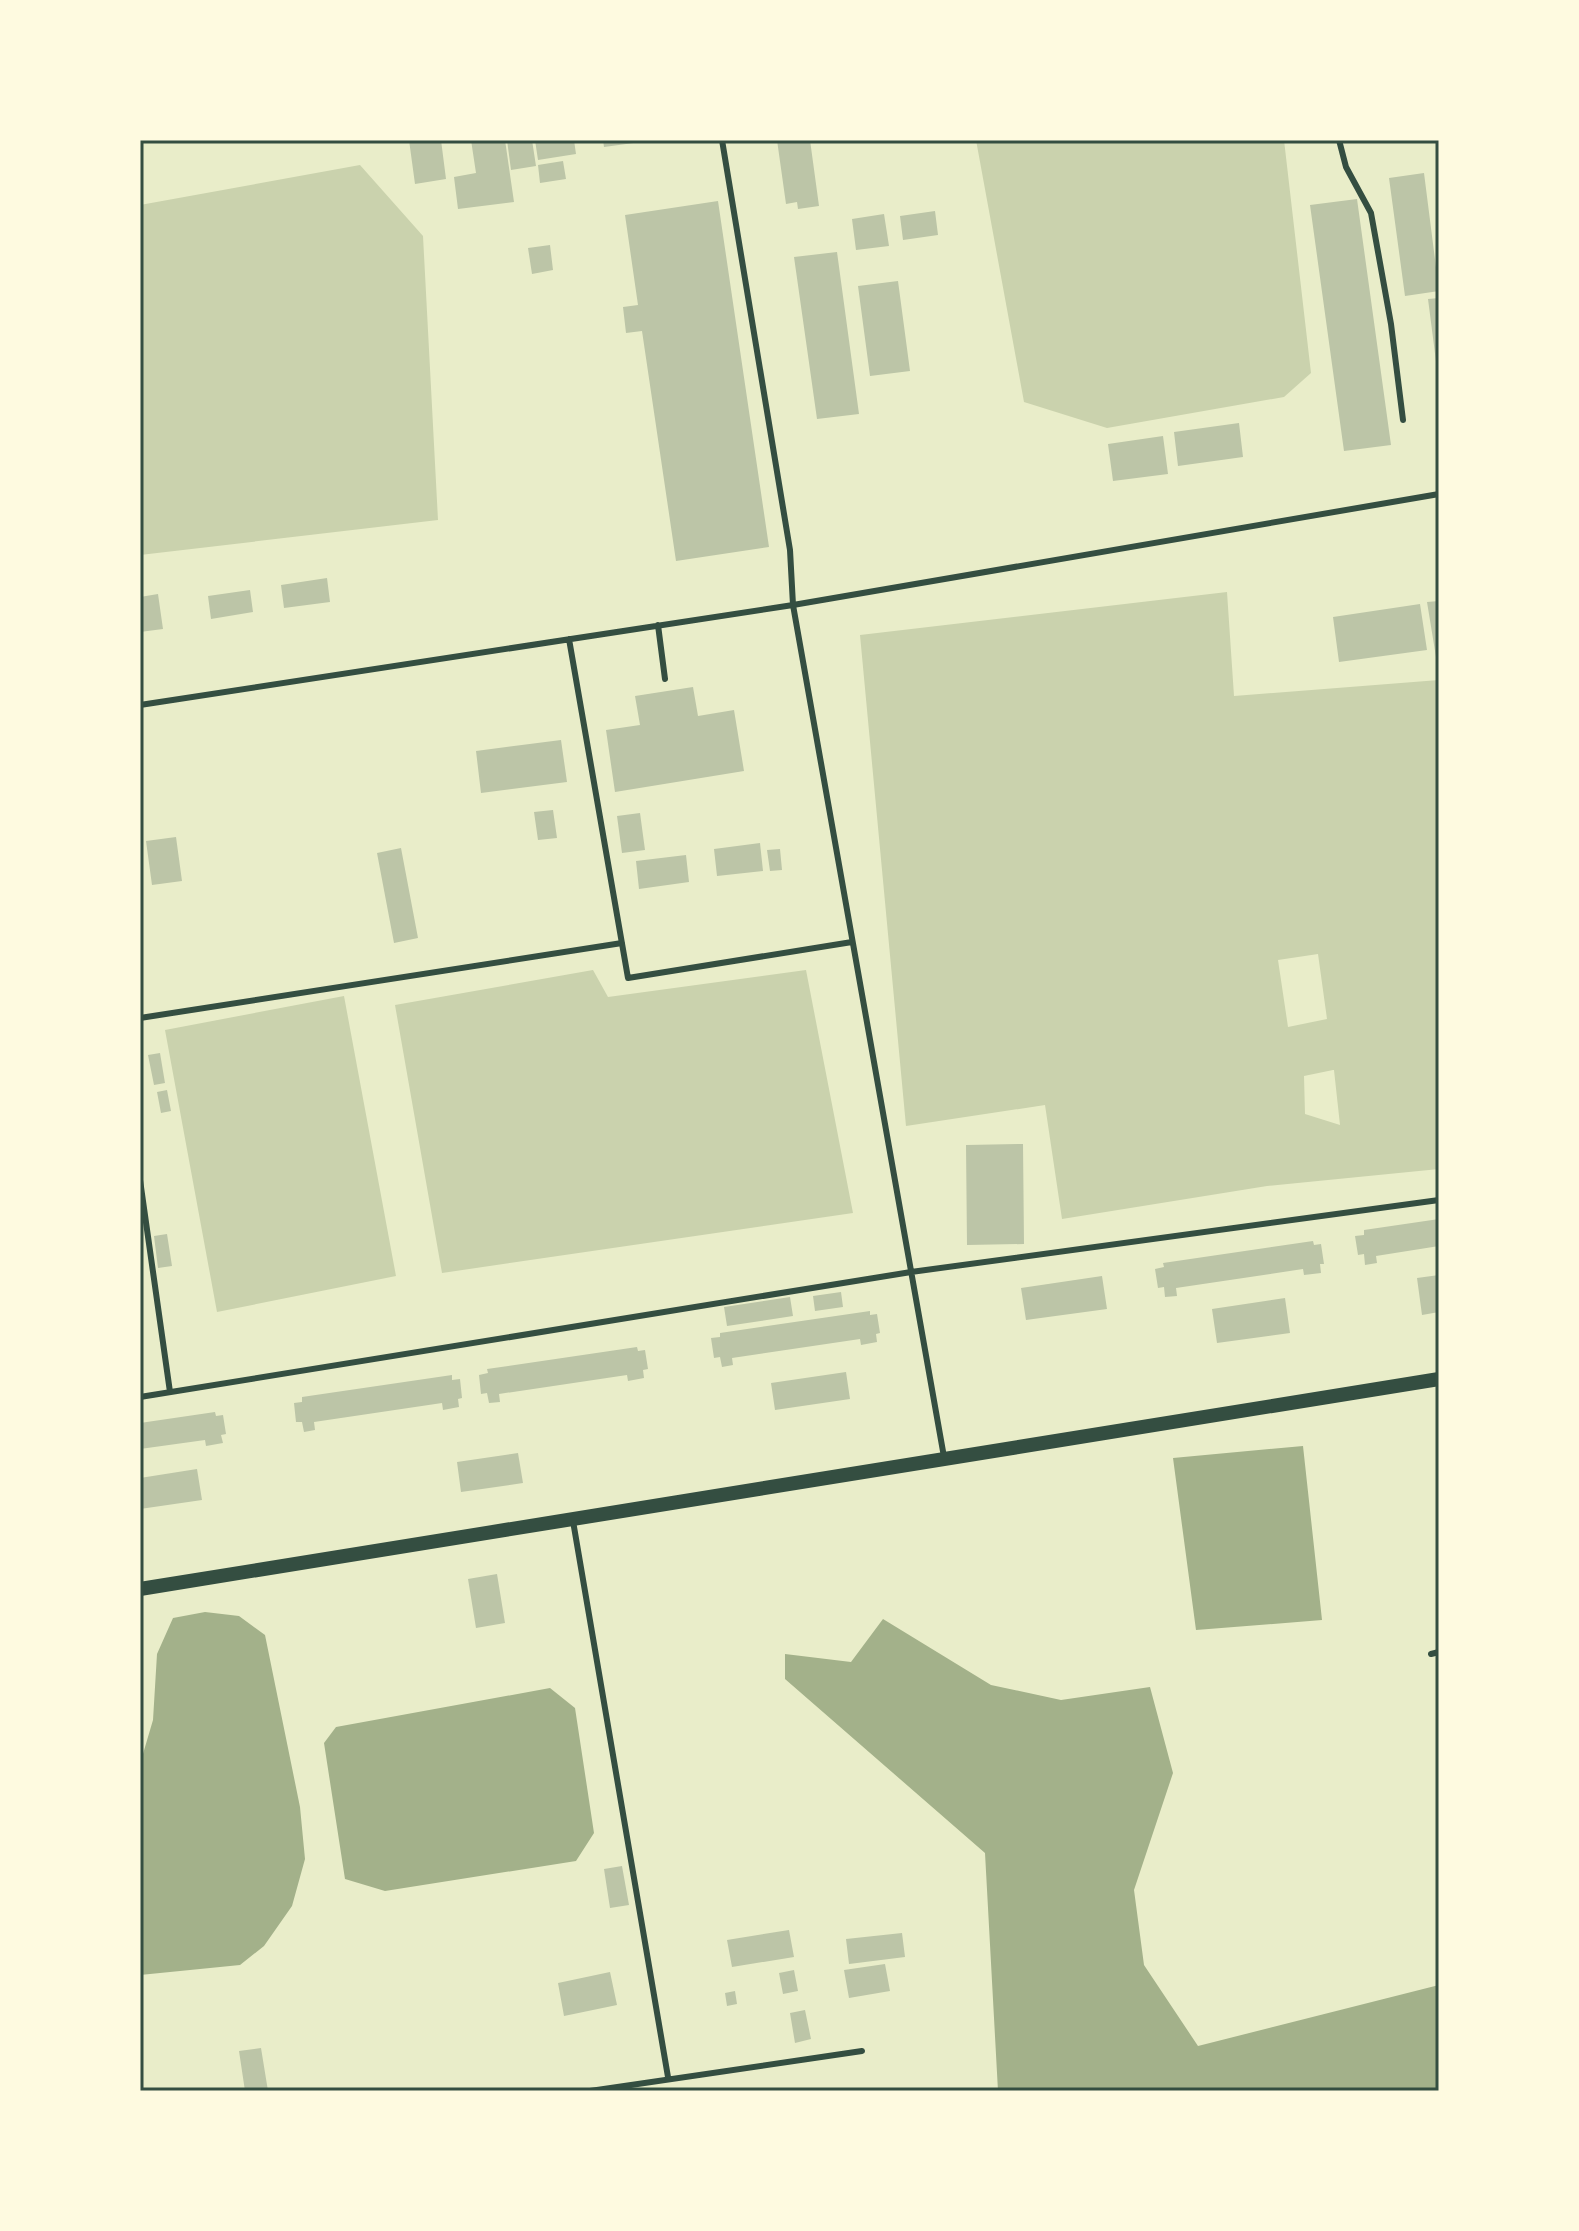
<svg xmlns="http://www.w3.org/2000/svg" width="1579" height="2231" font-family="Inter,sans-serif">
  <rect width="100%" height="100%" fill="#e9edc9"/>
  <path fill="#cad2ad" fill-rule="evenodd" d="M976,140H1284L1311,373L1284,397L1107,428L1024,402Z
    M360,165L423,236L438,520L140,555V205Z
    M1227,592L1234,696L1439,680V1169L1267,1186L1062,1219L1045,1105L906,1126L860,635ZM1318,954L1327,1019L1288,1027L1278,960ZM1333,1070H1334L1340,1125L1305,1114L1304,1076Z
    M593,970L608,997L806,970L853,1213L442,1273L395,1005Z
    M344,996L396,1276L217,1312L165,1030Z"/>
  <path fill="#a3b18a" d="M1303,1446L1322,1620L1196,1630L1173,1458Z
    M205,1612L239,1616L265,1635L300,1807L305,1859L292,1906L264,1946L240,1965L140,1975V1764L153,1720L157,1654L173,1618Z
    M883,1619L991,1685L1061,1700L1150,1687L1173,1773L1134,1890L1144,1965L1198,2046L1439,1985V2091H998L985,1853L785,1679V1654L851,1662Z
    M550,1688L575,1708L594,1833L576,1861L385,1891L345,1879L324,1743L336,1727Z"/>
  <path fill="#bcc5a7" d="M409,140H441L446,179L415,184Z
    M471,140H505L514,202L458,209L454,177L476,173Z
    M507,140H532L536,166L511,170Z
    M535,140H574L576,154L538,160Z
    M603,140H640L641,142L604,147Z
    M777,140H810L819,206L798,209L797,202L786,204Z
    M563,161L566,179L540,183L538,165Z
    M1424,173L1439,291L1405,296L1389,178Z
    M1357,199L1391,445L1344,451L1310,205Z
    M718,201L769,547L676,561L642,331L626,333L623,307L638,305L625,215Z
    M935,211L938,235L903,240L900,216Z
    M884,214L889,246L856,250L852,219Z
    M550,245L553,270L532,274L528,248Z
    M837,252L859,414L817,419L794,257Z
    M898,281L910,371L870,376L858,286Z
    M1439,298V369H1437L1428,299Z
    M1239,423L1243,457L1178,466L1174,432Z
    M1163,436L1168,474L1113,481L1108,444Z
    M327,578L330,602L284,608L281,585Z
    M250,590L253,612L211,619L208,596Z
    M158,594L163,629L140,632V597Z
    M1439,601V657H1436L1427,602Z
    M1420,604L1427,650L1339,662L1333,617Z
    M693,687L698,716L734,710L744,771L615,792L606,730L640,725L635,696Z
    M561,740L567,782L481,793L476,751Z
    M553,810L557,838L538,840L534,812Z
    M640,813L645,850L622,853L617,816Z
    M176,837L182,881L152,885L146,841Z
    M760,843L763,871L717,876L714,849Z
    M401,848L418,938L394,943L377,853Z
    M780,849L782,870L770,871L767,850Z
    M686,855L689,882L639,889L636,861Z
    M160,1053L165,1083L154,1085L148,1055Z
    M167,1090L171,1111L161,1113L157,1092Z
    M1023,1144L1024,1244L967,1245L966,1145Z
    M1439,1219V1246L1376,1256L1377,1263L1365,1265L1364,1254L1358,1255L1355,1236L1364,1235V1230Z
    M167,1234L172,1266L158,1268L154,1236Z
    M1313,1241L1314,1245L1321,1244L1324,1264H1320L1321,1273L1304,1275L1303,1269L1176,1288L1177,1296L1165,1297L1164,1287L1158,1288L1155,1269L1164,1267L1163,1263Z
    M1439,1275V1312L1422,1315L1417,1278Z
    M1102,1276L1107,1309L1026,1320L1021,1288Z
    M841,1292L843,1307L815,1311L813,1296Z
    M790,1297L793,1316L727,1326L724,1307Z
    M1285,1298L1290,1333L1217,1343L1212,1309Z
    M870,1311V1315L877,1314L880,1333L876,1334L877,1342L861,1345L860,1339L732,1358L733,1365L722,1367L720,1357L714,1358L711,1338L720,1337V1333Z
    M637,1347L638,1351L645,1350L648,1369L643,1370L644,1378L628,1381L627,1375L499,1394L500,1402L489,1403L487,1393L481,1394L479,1375L488,1373L487,1369Z
    M846,1372L850,1399L775,1410L771,1383Z
    M452,1375V1380L460,1379L462,1398L458,1399L459,1407L443,1410L442,1403L314,1422L315,1430L304,1432L302,1422H296L294,1403L302,1402V1397Z
    M215,1412L216,1416L223,1415L226,1434L221,1435L223,1443L206,1446L205,1440L140,1449V1423Z
    M518,1453L523,1483L461,1492L457,1462Z
    M197,1469L202,1500L140,1509V1478Z
    M497,1574L505,1623L476,1628L468,1579Z
    M622,1866L629,1905L610,1908L604,1869Z
    M789,1930L794,1957L732,1967L727,1940Z
    M902,1933L905,1957L849,1964L846,1939Z
    M885,1964L890,1991L849,1998L844,1970Z
    M794,1970L798,1991L783,1994L779,1973Z
    M610,1972L617,2005L564,2016L558,1983Z
    M735,1991L737,2004L727,2006L725,1993Z
    M805,2010L811,2039L795,2043L790,2013Z
    M261,2048L268,2091H245L239,2051Z"/>
  <g fill="none" stroke-linecap="round" stroke-linejoin="round">
    <path stroke="#344e41" stroke-width="6" d="M722,140L790,550L793,605L944,1457
      M1339,140L1346,167L1371,213L1391,324L1403,420
      M658,625L665,679
      M569,639L628,978L852,942
      M140,705L793,605L1439,494
      M140,1018L622,943
      M140,1180L170,1392
      M140,1397L911,1272L1439,1200
      M573,1521L668,2077
      M1431,1654L1439,1652
      M590,2091L862,2051"/>
    <path stroke="#344e41" stroke-width="14" d="M140,1589L1439,1379"/>
  </g>
  <rect width="1579" height="2231" fill="none" stroke="#fefae0" stroke-width="284"/>
  <rect x="142" y="142" width="1295" height="1947" fill="none" stroke="#344e41" stroke-width="3"/>
</svg>
